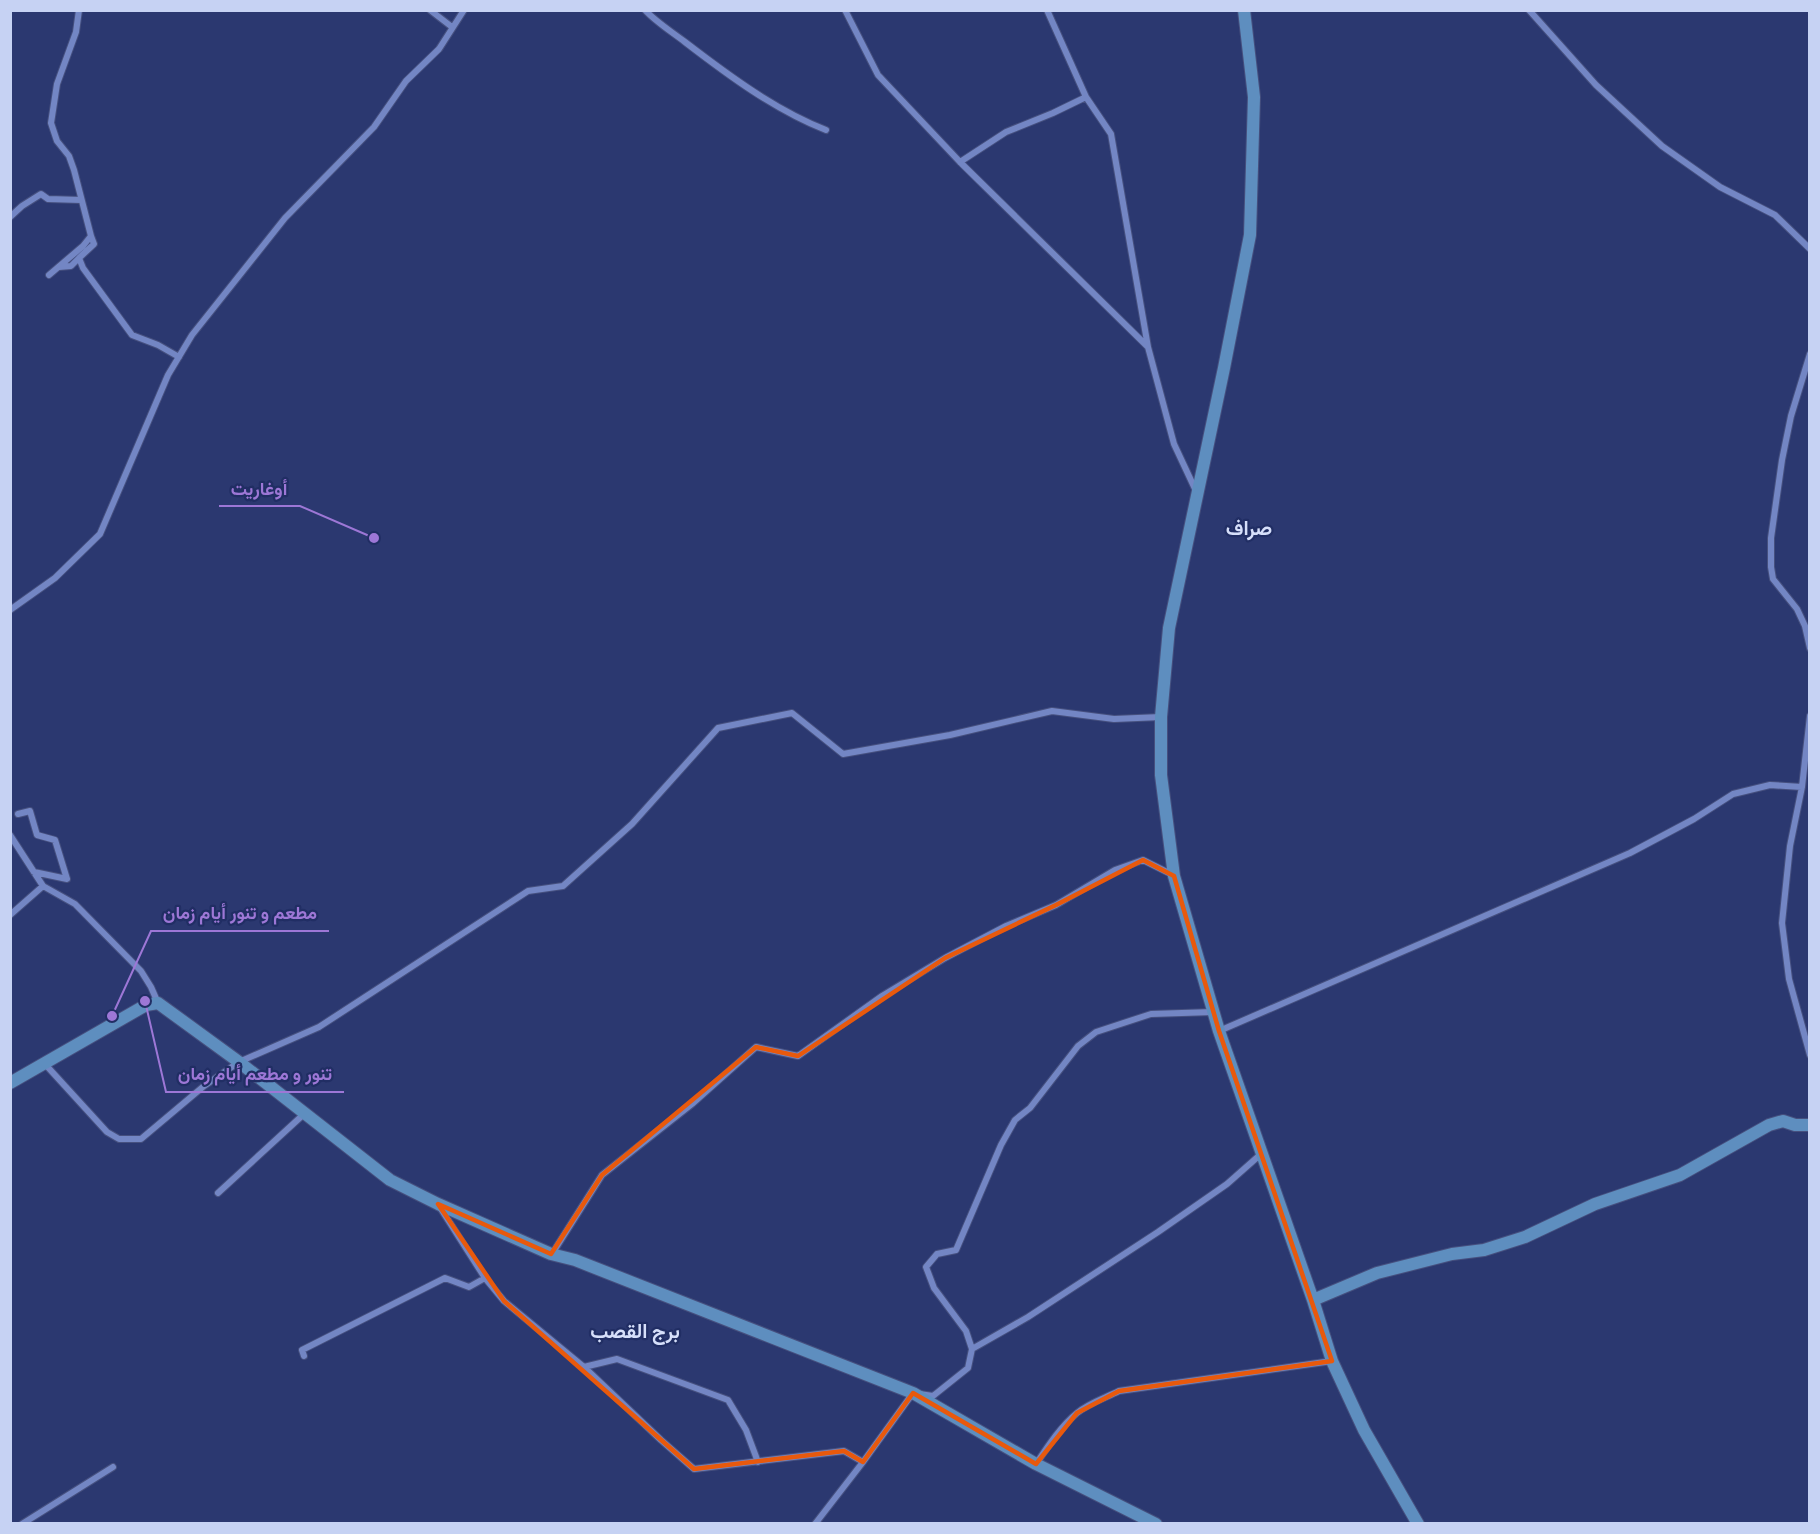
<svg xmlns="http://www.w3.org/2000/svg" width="1820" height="1534" font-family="'Archivo Narrow',Vazirmatn,sans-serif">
  <rect width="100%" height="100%" fill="#2b3870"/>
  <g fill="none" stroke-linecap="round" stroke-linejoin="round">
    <g stroke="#46507f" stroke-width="8">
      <path id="street" d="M430,10L452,27
        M645,10C656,22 672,32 685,42C728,75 775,110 826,130
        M845,10L878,75L960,162L1148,347L1174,444L1196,491
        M1047,10L1086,97L1111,134L1148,347
        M1529,10L1596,85L1662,146L1720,187L1775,215L1810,249
        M960,162L1006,132L1053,113L1086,97
        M10,217L22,206L41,194L48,199L81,200
        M91,236L94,244L79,258L83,268L132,335L158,345L179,357
        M59,267L71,266L79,258
        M49,275L83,246L91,236L74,170L69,156L57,141L51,123L57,84L76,32L79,10
        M1810,354L1791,416L1782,460L1771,538V567L1773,579L1797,609L1805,626L1810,648
        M10,610L55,578L100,534L168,375L192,335L285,218L374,127L406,81L439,49L464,10
        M1810,716L1802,787L1790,846L1782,923L1789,979L1810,1055
        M18,814L30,811L37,835L55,840L67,879L34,872
        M10,835L43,886L75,904L141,971L151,987L158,1003
        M10,915L43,886
        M1219,1031L1630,853L1694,819L1733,794L1770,785L1802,787
        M44,1063L107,1132L119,1139H141L204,1086L239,1062L319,1027L528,891L563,886L632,824L718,728L792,713L843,754L950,735L1052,711L1114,719L1161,717
        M218,1193L304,1114
        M441,1209L485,1278L504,1301L584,1367L661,1440L694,1469L844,1451L863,1462L913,1393L933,1396L968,1368L972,1349L1028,1317L1158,1232L1227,1184L1261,1154
        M552,1254L602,1175L692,1104L756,1047L798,1056L882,996L945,958L1006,926L1056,905L1115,870L1143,860L1173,875
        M972,1349L966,1331L934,1288L926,1267L937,1254L956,1250L1001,1145L1015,1120L1030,1108L1078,1046L1096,1032L1151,1014L1213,1012
        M304,1356L302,1350L445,1278L469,1287L485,1278
        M584,1367L617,1359L728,1400L746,1430L758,1462
        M1036,1464C1048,1446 1061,1426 1077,1413C1089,1403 1105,1398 1119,1391L1332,1361
        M22,1524L113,1467
        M815,1524L863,1462"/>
    </g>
    <g stroke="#46507f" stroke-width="14">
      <path id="secondary" d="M1244,10L1254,97L1250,235L1224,368L1169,628L1161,717V775L1174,876L1219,1031L1313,1300L1332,1361L1364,1430L1418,1524
        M10,1083L146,1005L158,1003L239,1062L390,1180L438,1204L551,1254L575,1260L913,1393L1036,1464L1156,1524
        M1313,1300L1377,1273L1452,1254L1484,1250L1525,1237L1595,1204L1680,1175L1769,1125L1783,1121L1795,1125H1810"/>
    </g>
    <use href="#street" stroke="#7386c4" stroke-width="6"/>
    <use href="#secondary" stroke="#5e8ebf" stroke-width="12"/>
  </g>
  <path fill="none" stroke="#e8590c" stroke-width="4.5" stroke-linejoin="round" d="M1143,860L1174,876L1219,1031L1332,1361L1119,1391L1077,1413L1036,1464L913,1393L863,1462L844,1451L694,1469L504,1301L438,1204L551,1254L602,1175L756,1047L798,1056L945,958L1056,905Z"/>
  <g text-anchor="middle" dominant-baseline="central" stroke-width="4.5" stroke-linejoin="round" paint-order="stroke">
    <g font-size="20" font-weight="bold" fill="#d6dffa" stroke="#212e64">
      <text x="1249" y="527">صراف</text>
      <text x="635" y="1330">برج القصب</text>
    </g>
  </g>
  <path fill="none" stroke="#9d77d6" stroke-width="2" d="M374 538L300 506H219M112 1016L151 931H329M145 1001L166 1092H344"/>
  <g fill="#9d77d6" stroke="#212e64" stroke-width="2">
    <circle cx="374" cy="538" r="6"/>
    <circle cx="112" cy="1016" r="6"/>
    <circle cx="145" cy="1001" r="6"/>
  </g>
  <g font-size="18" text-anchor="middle" font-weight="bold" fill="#9d77d6" stroke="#212e64" stroke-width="4.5" stroke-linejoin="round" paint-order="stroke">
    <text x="259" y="495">أوغاريت</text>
    <text x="240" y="919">مطعم و تنور أيام زمان</text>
    <text x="255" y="1080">تنور و مطعم أيام زمان</text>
  </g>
  <rect width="1820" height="1534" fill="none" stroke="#c6d2f3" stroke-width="24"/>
</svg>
